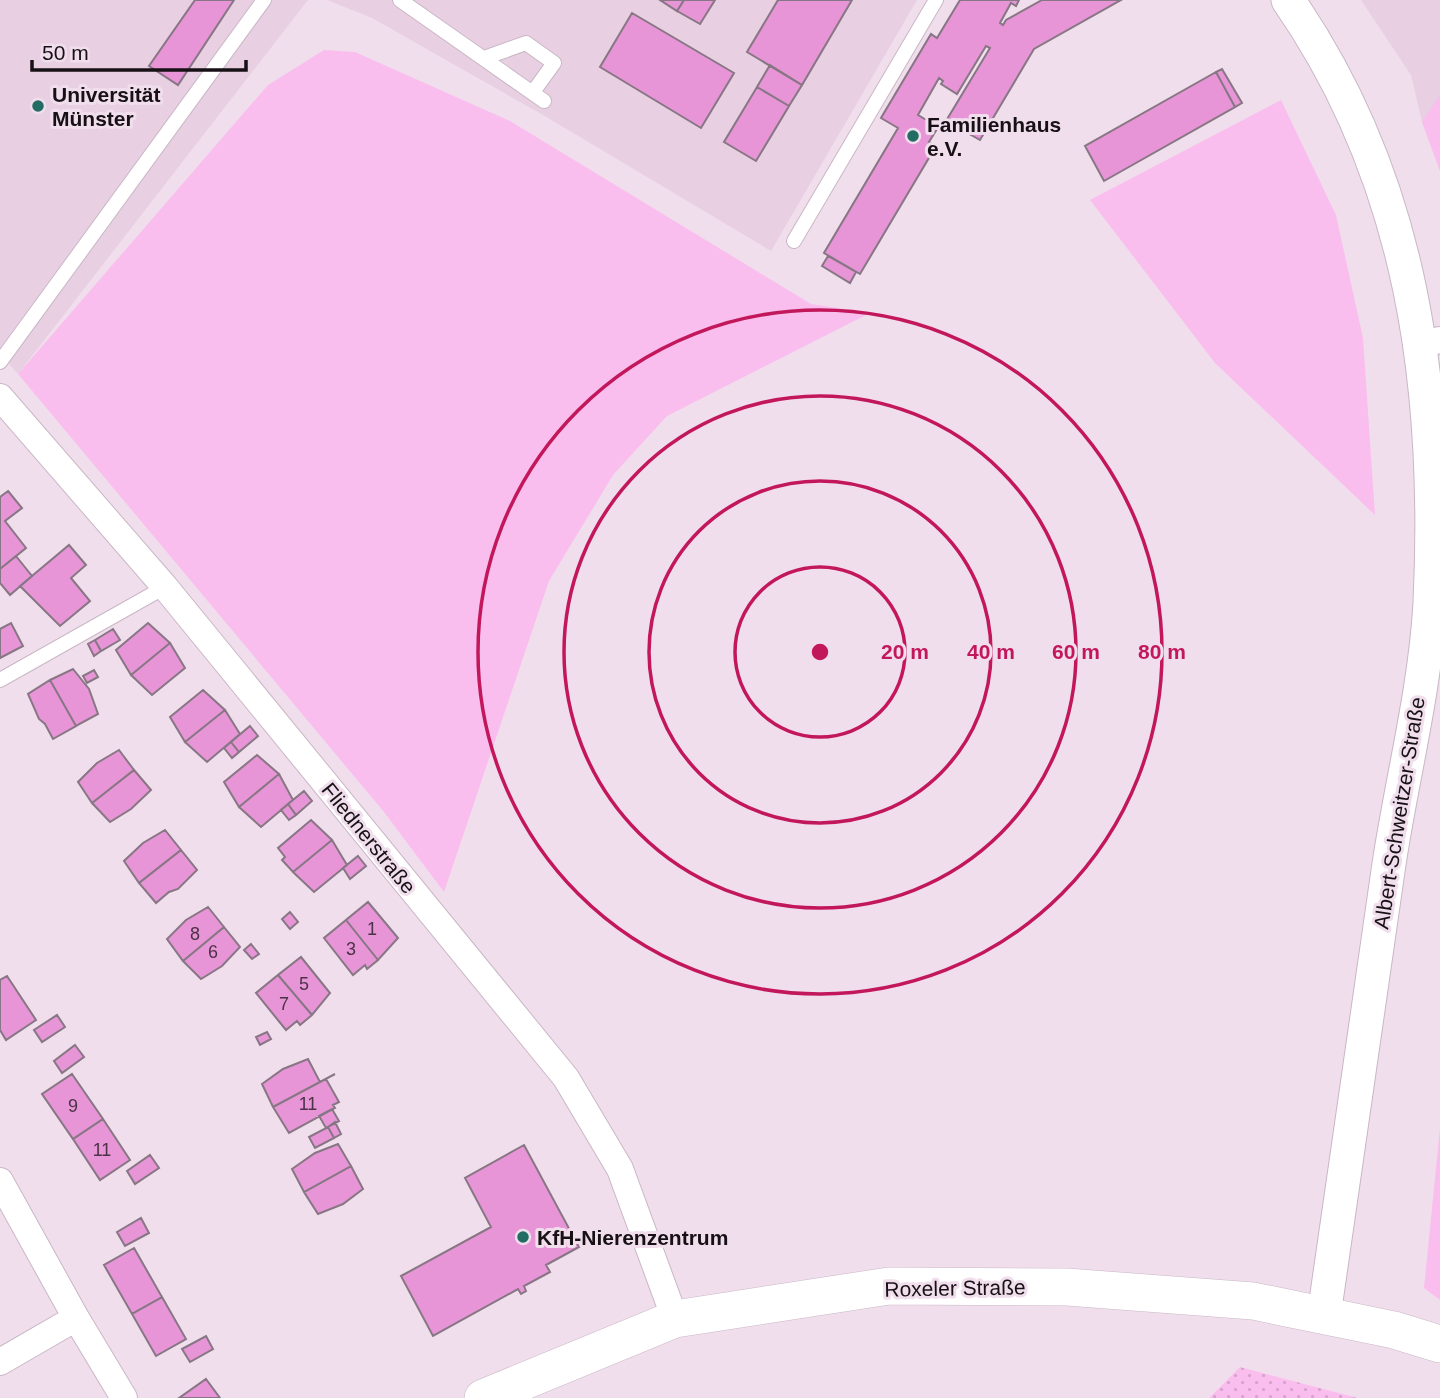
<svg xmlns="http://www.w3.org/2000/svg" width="1440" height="1398" font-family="Arial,sans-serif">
  <defs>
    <pattern id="park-dots" width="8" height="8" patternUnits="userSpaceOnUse" patternTransform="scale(1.75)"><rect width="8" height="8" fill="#fabeee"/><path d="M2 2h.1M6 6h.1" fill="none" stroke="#d6a2cb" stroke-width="1.8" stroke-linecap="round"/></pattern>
  </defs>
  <rect width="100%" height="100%" fill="#f1deed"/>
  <path fill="#e8cfe2" d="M0,0H308L18,374L0,353Z
    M327,0H917L771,251L543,115L372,18Z
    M1361,0H1440V171L1422,122L1411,75Z"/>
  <path fill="#fabeee" d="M324,50L355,52L510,121L811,304L870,313L667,416L613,475L549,581L444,892L384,812L18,374L268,85Z
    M1440,95V171L1422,122Z
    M1281,100L1336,215L1363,338L1375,515L1215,363L1090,200Z
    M1440,1128V1300L1424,1288Z"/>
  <path fill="url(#park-dots)" d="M1240,1367L1358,1398H1209Z"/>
  <path fill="#e795d7" stroke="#877683" stroke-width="2" d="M195,0H234L178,85L149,66Z
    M660,0H684L677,11Z
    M684,0H715L700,24L677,11Z
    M778,0H852L802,85L747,52Z
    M960,0H1019L1016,6L1011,3L1000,23L1003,25L1006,20L1042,0H1121L1034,49L980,140L946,121L990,48L986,46L957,94L941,84L943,81L939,78L918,115L945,131L937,129L929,142L936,146L860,274L824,253L898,128L881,118L931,34L937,38Z
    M632,13L734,73L701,128L600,67Z
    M770,65L802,85L789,106L757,87Z
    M1222,69L1242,103L1235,107L1216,72Z
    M1216,72L1235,107L1104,181L1085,146Z
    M757,87L789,106L756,161L724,142Z
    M828,256L856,272L850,283L822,266Z
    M8,491L22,508L5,521L26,548L0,569V497Z
    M69,545L86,565L71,578L90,601L60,626L20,586Z
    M16,556L32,576L10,595L0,583V569Z
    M11,623L23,646L0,658V629Z
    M148,623L170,643L131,675L116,650Z
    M113,629L120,640L101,651L95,640Z
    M95,640L101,651L94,656L88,644Z
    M170,643L185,668L152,695L131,675Z
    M73,669L89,689L98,714L76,726L50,680Z
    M94,670L98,677L87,683L83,676Z
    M50,680L76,726L53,739L45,724L39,719L28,694Z
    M203,690L225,710L185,742L170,717Z
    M225,710L240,734L207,762L185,742Z
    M250,726L258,736L239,752L231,742Z
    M231,742L239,752L232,758L224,748Z
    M119,750L134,770L92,803L78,782L97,763Z
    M257,755L279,774L239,807L224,782Z
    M134,770L151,790L131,809L110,822L92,803Z
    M279,774L293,800L261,827L239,807Z
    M304,791L312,801L296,815L288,804Z
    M288,804L296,815L289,820L281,810Z
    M311,820L332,840L293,872L282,860L285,857L278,848Z
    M165,830L181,850L139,883L124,861L143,843Z
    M332,840L347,865L314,892L293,872Z
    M181,850L197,870L178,889L169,892L156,903L139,883Z
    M358,856L366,866L350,879L343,868Z
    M368,902L398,938L378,960L346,920Z
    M208,907L224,927L183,961L167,939L186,920Z
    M290,912L298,922L290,929L282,919Z
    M346,920L378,960L367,969L365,965L353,975L324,938Z
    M224,927L240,947L222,966L201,979L183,961Z
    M251,944L259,954L252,959L244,950Z
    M301,957L330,993L312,1015L278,975Z
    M278,975L312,1015L300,1025L297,1021L286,1030L256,993Z
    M7,976L36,1020L6,1040L0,1030V980Z
    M57,1015L65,1027L42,1042L34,1030Z
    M267,1032L271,1039L260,1045L256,1037Z
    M75,1045L84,1057L62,1073L54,1061Z
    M308,1059L320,1082L273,1107L262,1084L283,1069Z
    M72,1074L103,1119L73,1139L42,1094Z
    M335,1074L326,1079L339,1102L333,1105L335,1108L289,1133L273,1107Z
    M332,1109L339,1121L326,1128L319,1116Z
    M103,1119L130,1160L100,1180L73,1139Z
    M335,1122L341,1134L334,1138L328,1127Z
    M328,1127L334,1138L315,1148L309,1137Z
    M338,1144L351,1166L304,1192L292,1169L315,1153Z
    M524,1145L579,1247L546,1265L550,1272L524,1286L526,1291L521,1294L518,1289L433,1336L401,1276L491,1227L465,1178Z
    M150,1155L159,1168L135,1184L127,1171Z
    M351,1166L363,1189L343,1204L318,1214L304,1192Z
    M141,1218L149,1233L125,1246L117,1232Z
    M134,1248L162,1297L132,1314L104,1265Z
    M162,1297L186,1339L156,1356L132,1314Z
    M206,1336L213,1349L190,1362L182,1349Z
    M206,1379L220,1398H179Z"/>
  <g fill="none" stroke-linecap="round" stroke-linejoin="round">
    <g stroke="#c9b7c5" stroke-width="16">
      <path id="service" d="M400,0L544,101
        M484,58L526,43L554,63L533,92
        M794,241L936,0
        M0,362L264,0
        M0,680L165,587"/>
    </g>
    <g stroke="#c9b7c5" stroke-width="28">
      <path id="minor" d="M1423,344L1440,340
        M0,397L165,587L566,1078L620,1169L675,1319
        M0,1181L76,1318L0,1362
        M76,1318L124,1398"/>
    </g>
    <g stroke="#c9b7c5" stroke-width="35">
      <path id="tertiary" d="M1288,0C1413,180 1440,389 1430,603C1425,691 1402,778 1389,864C1367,1014 1346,1165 1324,1315"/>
    </g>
    <g stroke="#c9b7c5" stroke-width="38">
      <path id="secondary" d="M483,1398L675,1319L889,1286L1067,1287L1253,1301L1394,1330L1440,1344"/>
    </g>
    <use href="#service" stroke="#fff" stroke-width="14"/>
    <use href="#minor" stroke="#fff" stroke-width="26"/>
    <use href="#tertiary" stroke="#fff" stroke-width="33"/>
    <use href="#secondary" stroke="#fff" stroke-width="37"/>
  </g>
  <g fill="none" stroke="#c2185b" stroke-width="3.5">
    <circle cx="820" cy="652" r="85"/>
    <circle cx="820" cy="652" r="171"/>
    <circle cx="820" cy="652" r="256"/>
    <circle cx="820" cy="652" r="342"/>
  </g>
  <g fill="#236c63" stroke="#f1deed" stroke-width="2.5">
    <circle cx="38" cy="106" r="7"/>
    <circle cx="913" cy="136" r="7"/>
    <circle cx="523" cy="1237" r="7"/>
  </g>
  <g text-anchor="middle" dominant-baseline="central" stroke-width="6" stroke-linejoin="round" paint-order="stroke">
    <g font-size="18" fill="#4b3246">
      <text x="372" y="929">1</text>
      <text x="195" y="934">8</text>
      <text x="351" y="949">3</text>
      <text x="213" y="952">6</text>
      <text x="304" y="984">5</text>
      <text x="284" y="1004">7</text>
      <text x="308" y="1104">11</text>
      <text x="73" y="1106">9</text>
      <text x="102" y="1150">11</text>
    </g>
    <g font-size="21" font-weight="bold" fill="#171116" stroke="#f1deed" text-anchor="start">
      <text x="52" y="94">Universität<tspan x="52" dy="24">Münster</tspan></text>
      <text x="927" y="124">Familienhaus<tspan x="927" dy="24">e.V.</tspan></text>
      <text x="537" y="1237">KfH-Nierenzentrum</text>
    </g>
    <g font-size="21" fill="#171116" stroke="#f1deed">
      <text transform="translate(1399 813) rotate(-81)">Albert-Schweitzer-Straße</text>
      <text transform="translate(369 838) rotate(51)">Fliednerstraße</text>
      <text transform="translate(955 1288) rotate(-1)">Roxeler Straße</text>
    </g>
  </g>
  <circle cx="820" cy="652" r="10" fill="#c2185b" stroke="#f1deed" stroke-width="3.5"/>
  <g font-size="21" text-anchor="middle" font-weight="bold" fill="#c2185b" stroke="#f1deed" stroke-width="6" stroke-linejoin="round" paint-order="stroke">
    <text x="905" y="659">20 m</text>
    <text x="991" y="659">40 m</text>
    <text x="1076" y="659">60 m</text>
    <text x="1162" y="659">80 m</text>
  </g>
  <path d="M32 60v10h214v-10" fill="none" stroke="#171116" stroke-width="3.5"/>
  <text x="42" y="60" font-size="21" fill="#171116" stroke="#f1deed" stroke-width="5" paint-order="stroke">50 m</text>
</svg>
